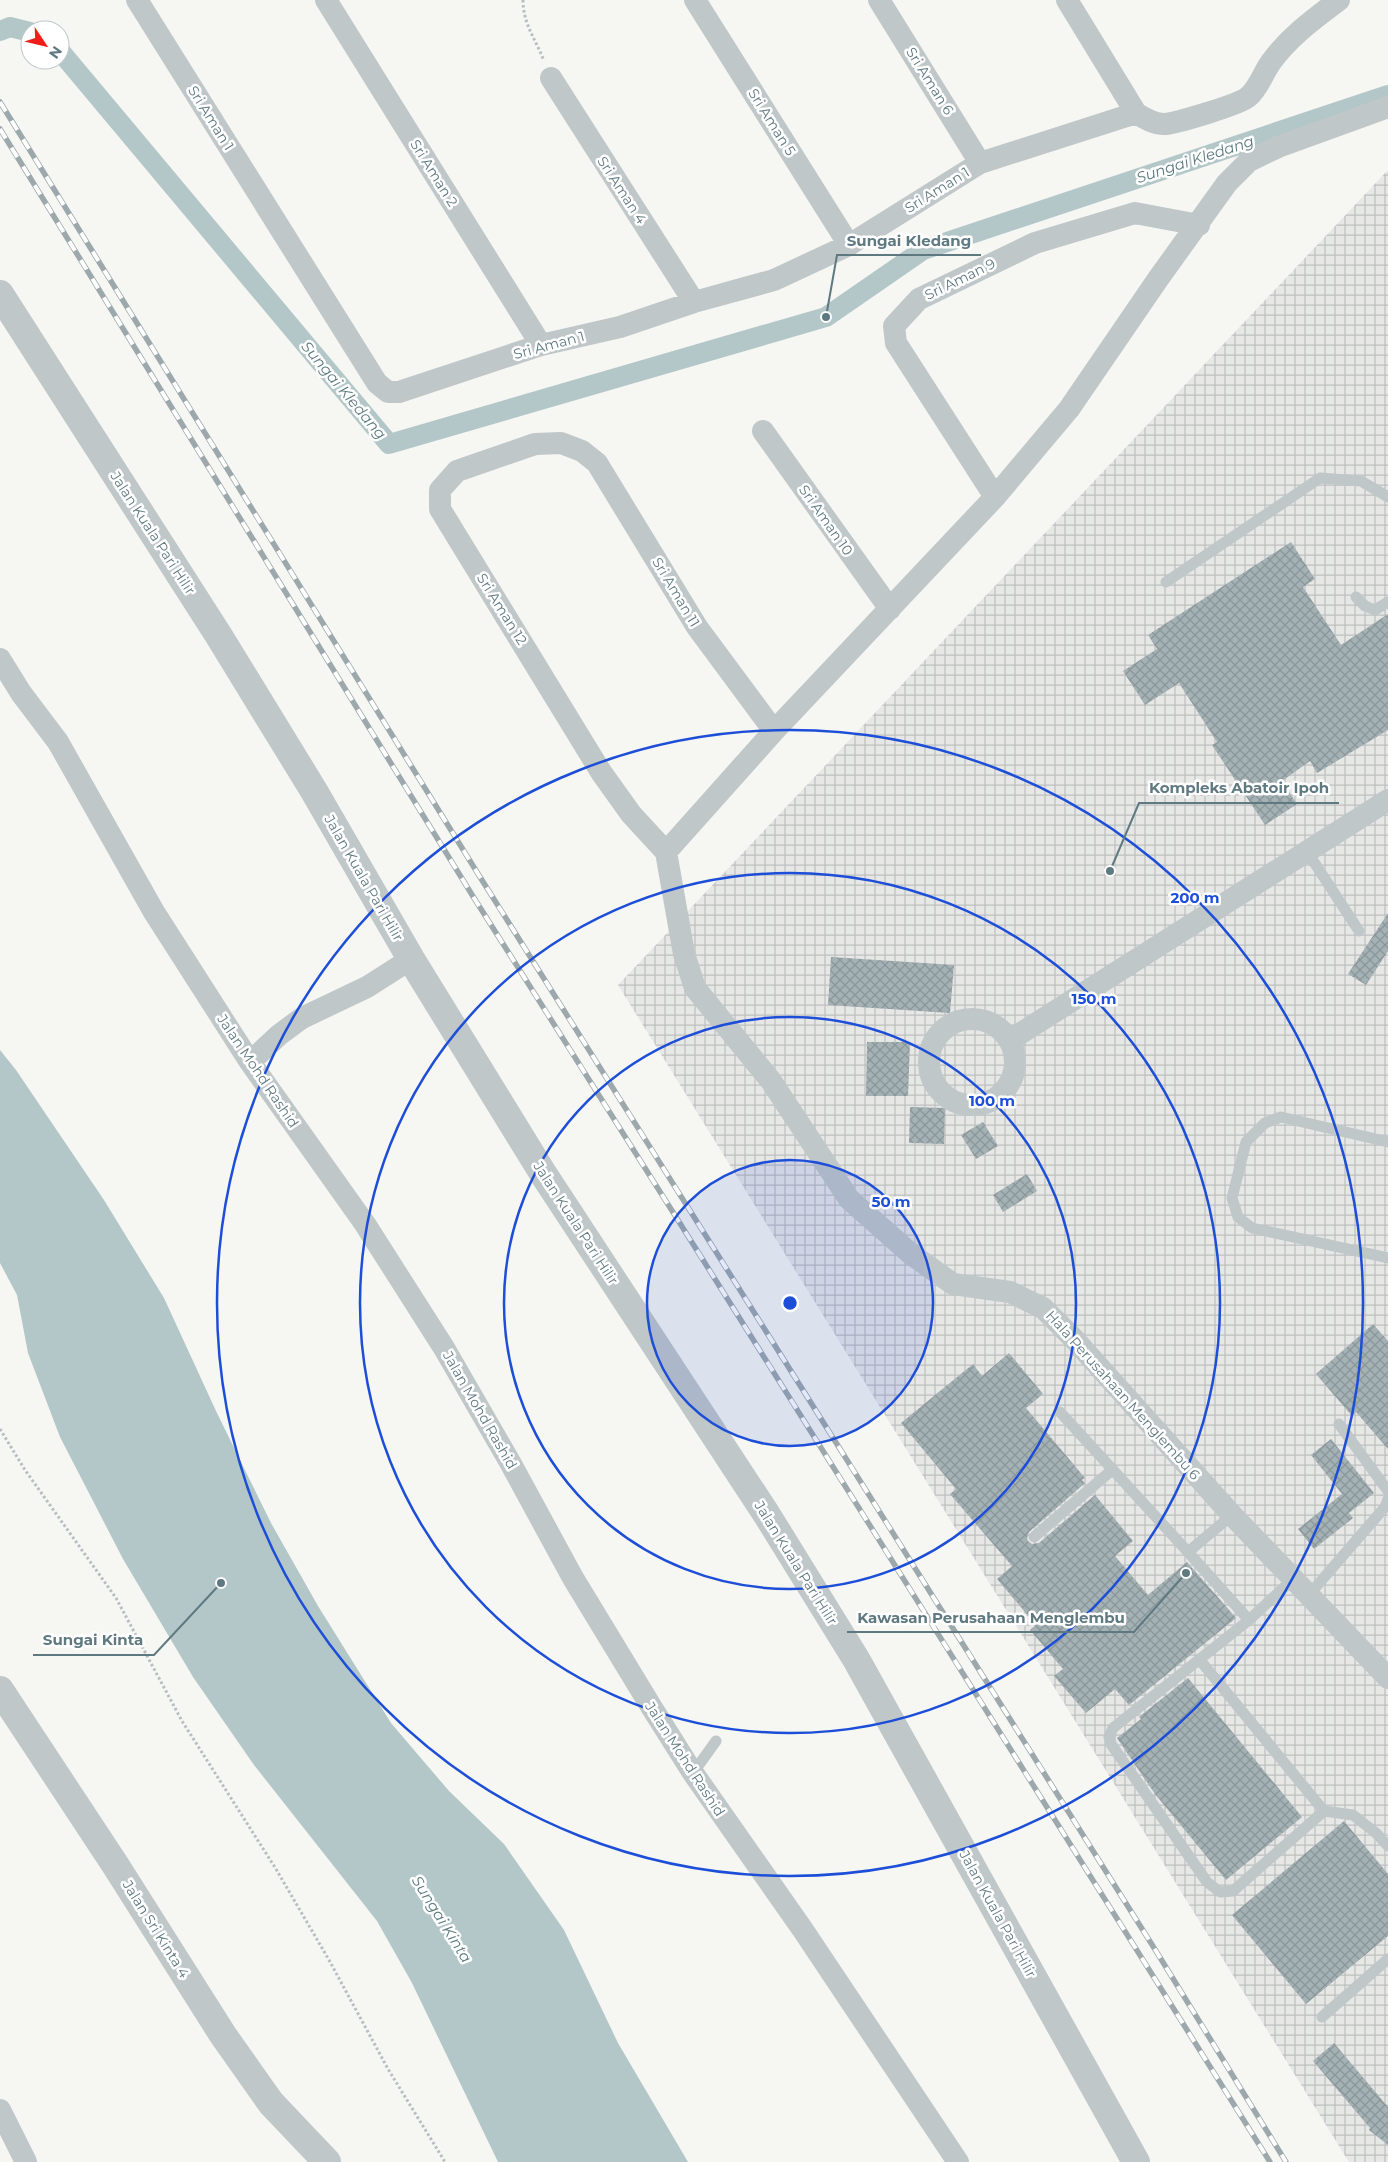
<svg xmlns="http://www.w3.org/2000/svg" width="1388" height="2162" font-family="Montserrat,sans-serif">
  <defs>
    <pattern id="industrial-grid" width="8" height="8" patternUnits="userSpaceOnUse" patternTransform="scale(1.25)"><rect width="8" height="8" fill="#e7e7e6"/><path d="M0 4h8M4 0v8" fill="none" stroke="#bec0c0"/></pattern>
    <pattern id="building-cross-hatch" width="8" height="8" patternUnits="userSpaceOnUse" patternTransform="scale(1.25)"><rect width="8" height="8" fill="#a5b2b5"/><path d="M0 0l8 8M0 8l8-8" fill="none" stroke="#8a9698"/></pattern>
  </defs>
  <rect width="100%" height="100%" fill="#f6f6f2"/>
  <path fill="url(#industrial-grid)" d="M1388,170V2162H1349L618,985Z"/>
  <path fill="#b4c7c8" d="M0,1050L16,1070L104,1200L164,1298L216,1411L271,1523L318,1606L391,1723L449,1791L504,1844L564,1930L618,2043L688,2162H498L412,1983L377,1921L254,1765L193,1677L123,1559L60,1437L28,1353L17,1295L0,1263Z"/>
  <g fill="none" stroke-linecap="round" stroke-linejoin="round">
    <path stroke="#b4c7c8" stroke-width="20" d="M0,31L10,27L30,32
      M60,51L389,444L826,317L923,250L1388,95"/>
  </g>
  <path fill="url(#building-cross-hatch)" d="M1291,542L1315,579L1303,587L1341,645L1388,614V730L1317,773L1310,761L1282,781L1297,804L1265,825L1212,745L1217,742L1179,683L1145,705L1123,671L1157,649L1148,635Z
    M1388,913V951L1366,985L1348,974Z
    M831,957L954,965L950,1013L828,1005Z
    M867,1042H910L908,1096H866Z
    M910,1107L945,1108L944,1144L909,1143Z
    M983,1122L998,1146L976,1159L961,1135Z
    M1027,1174L1037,1191L1003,1212L993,1195Z
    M1373,1324L1388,1341V1449L1356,1412L1352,1416L1316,1374Z
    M1009,1353L1043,1394L1026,1408L1085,1478L1082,1480L1085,1483L1029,1532L1027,1538L1028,1541L1032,1544L1039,1543L1095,1495L1133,1541L1115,1556L1148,1595L1187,1562L1236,1618L1129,1705L1115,1689L1086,1713L1054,1676L1063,1669L1030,1630L1036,1625L997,1579L1012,1566L950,1494L956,1489L901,1423L973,1364L982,1376Z
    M1331,1439L1374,1493L1349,1513L1353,1518L1314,1549L1298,1529L1342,1494L1311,1455Z
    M1188,1678L1302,1817L1226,1880L1155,1794L1117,1738L1141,1719L1139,1717Z
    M1344,1821L1388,1874V1936L1306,2004L1232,1915Z
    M1334,2043L1388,2107V2145L1369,2130L1370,2128L1313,2061Z"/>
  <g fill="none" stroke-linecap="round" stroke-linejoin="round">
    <path stroke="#b8bdbf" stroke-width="3" stroke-dasharray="2.5 2.5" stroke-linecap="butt" d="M523,0C523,24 536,40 544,61
      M0,1429L25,1470L116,1598L182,1721L276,1869L329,1960L388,2069L445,2162"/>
    <path stroke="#c0c7c9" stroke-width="11" d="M1166,582L1320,478L1361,481L1388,497
      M1356,597L1365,606L1375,610L1388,602
      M1306,850L1359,931
      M1388,1142L1281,1117L1265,1123L1246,1142L1232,1198L1238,1217L1252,1228L1388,1258
      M1060,1412L1188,1552L1232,1515
      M1339,1424L1388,1491
      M1034,1537L1112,1470
      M1188,1552L1249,1620
      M1292,1580L1249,1620L1113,1728L1109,1737L1111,1744L1207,1882L1220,1892L1233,1891L1324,1811
      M1308,1596L1385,1507L1388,1499
      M1199,1659L1324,1811L1353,1815L1376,1833L1388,1846
      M693,1773L716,1741
      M1322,2017L1388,1959"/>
    <path stroke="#c0c7c9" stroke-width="22" d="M137,0L377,383L388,392H399L541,345L620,327L694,302L774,280L849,245L980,163L1136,113
      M326,0L541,345
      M695,0L849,245
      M879,0L980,163
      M1067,0L1136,113C1144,118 1153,124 1164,124C1174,124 1241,104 1248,97C1259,88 1263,73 1271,62C1290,36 1314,19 1339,0
      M551,78L694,302
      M763,431L890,609
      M995,497L896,343L894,326L919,299L1035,243L1135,213L1199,225
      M0,659L21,693L58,742L154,912L250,1062L365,1224L444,1348L511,1464L573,1578L652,1708L693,1773L803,1930L958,2162
      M666,852L684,954L695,988L771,1081L849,1199L911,1254L953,1284L1010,1292L1043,1308L1074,1339L1232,1515L1388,1678
      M666,852L774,731L995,497L1069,409L1158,279L1227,183L1249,161L1278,147L1388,107
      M666,852L631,814L601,772L440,509V490L457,471L535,444L561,443L582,451L597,463L697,627L774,731
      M929 1062a43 43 0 1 1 86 0a43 43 0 1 1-86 0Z
      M1010,1040L1388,800
      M250,1062L279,1035L302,1018L367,987L411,959
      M0,2110L26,2162"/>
    <path stroke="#c0c7c9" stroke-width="28" d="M0,294L219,636L314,791L411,959L544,1175L767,1515L856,1659L1136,2162
      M0,1690L116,1866L223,2035L271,2103L327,2162"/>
    <g stroke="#9da8ac" stroke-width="5.5">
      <path id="rail" d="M0,102L480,877L1156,1951L1286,2162
        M0,129L474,898L676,1217L1270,2162"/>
    </g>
    <use href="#rail" stroke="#fff" stroke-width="4" stroke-dasharray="11" stroke-linecap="butt"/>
  </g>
  <circle cx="790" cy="1303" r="143" fill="#1d4ed8" fill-opacity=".12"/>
  <g fill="none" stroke="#1d4ed8" stroke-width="2.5">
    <circle cx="790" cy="1303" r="143"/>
    <circle cx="790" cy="1303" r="286"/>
    <circle cx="790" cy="1303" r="430"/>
    <circle cx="790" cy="1303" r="573"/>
  </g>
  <g text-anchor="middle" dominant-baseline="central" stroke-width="5" stroke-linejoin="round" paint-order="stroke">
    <g font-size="14" fill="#5f7980" stroke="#fff">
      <text transform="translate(930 81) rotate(58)">Sri Aman 6</text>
      <text transform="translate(211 118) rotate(58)">Sri Aman 1</text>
      <text transform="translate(772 122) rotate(58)">Sri Aman 5</text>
      <text transform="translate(434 173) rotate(58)">Sri Aman 2</text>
      <text transform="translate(622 190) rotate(57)">Sri Aman 4</text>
      <text transform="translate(937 190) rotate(-32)">Sri Aman 1</text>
      <text transform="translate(960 279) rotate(-26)">Sri Aman 9</text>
      <text transform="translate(549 345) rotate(-15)">Sri Aman 1</text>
      <text transform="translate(826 520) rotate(55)">Sri Aman 10</text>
      <text transform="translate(153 533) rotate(57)">Jalan Kuala Pari Hilir</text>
      <text transform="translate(676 592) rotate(59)">Sri Aman 11</text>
      <text transform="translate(502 609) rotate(58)">Sri Aman 12</text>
      <text transform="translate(364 878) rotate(60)">Jalan Kuala Pari Hilir</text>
      <text transform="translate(258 1071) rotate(56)">Jalan Mohd Rashid</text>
      <text transform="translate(576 1223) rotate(57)">Jalan Kuala Pari Hilir</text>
      <text transform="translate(1123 1395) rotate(48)">Hala Perusahaan Menglembu 6</text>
      <text transform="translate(480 1410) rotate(60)">Jalan Mohd Rashid</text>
      <text transform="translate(796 1563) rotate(58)">Jalan Kuala Pari Hilir</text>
      <text transform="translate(685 1759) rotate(57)">Jalan Mohd Rashid</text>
      <text transform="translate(998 1914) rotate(61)">Jalan Kuala Pari Hilir</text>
      <text transform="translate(156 1929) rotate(58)">Jalan Sri Kinta 4</text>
    </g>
    <g font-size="15" font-style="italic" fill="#5a797c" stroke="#fff">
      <text transform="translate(1195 159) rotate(-18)">Sungai Kledang</text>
      <text transform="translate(344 390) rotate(50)">Sungai Kledang</text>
      <text transform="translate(442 1919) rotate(58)">Sungai Kinta</text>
    </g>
  </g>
  <circle cx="790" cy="1303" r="8" fill="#1d4ed8" stroke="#fff" stroke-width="2.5"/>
  <g font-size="15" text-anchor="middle" font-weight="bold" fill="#1d4ed8" stroke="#fff" stroke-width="5" stroke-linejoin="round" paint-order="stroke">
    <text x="1195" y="903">200 m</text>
    <text x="1094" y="1004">150 m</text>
    <text x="992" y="1106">100 m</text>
    <text x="891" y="1207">50 m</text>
  </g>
  <path fill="none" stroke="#5f7980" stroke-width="2" d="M826 317L837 255H981M1110 871L1139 803H1339M1186 1573L1134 1632H847M221 1583L154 1655H33"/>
  <g fill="#5f7980" stroke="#fff" stroke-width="2">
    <circle cx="826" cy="317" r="5"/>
    <circle cx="1110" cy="871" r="5"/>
    <circle cx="1186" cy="1573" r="5"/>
    <circle cx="221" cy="1583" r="5"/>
  </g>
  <g font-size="15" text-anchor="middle" font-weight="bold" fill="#5f7980" stroke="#fff" stroke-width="5" stroke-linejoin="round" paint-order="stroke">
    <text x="909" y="246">Sungai Kledang</text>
    <text x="1239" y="793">Kompleks Abatoir Ipoh</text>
    <text x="991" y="1623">Kawasan Perusahaan Menglembu</text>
    <text x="93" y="1645">Sungai Kinta</text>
  </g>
  <g transform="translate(45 45) rotate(125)"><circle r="24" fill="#ffffff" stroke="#bfc9cc"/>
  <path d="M0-4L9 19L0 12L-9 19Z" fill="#f01e18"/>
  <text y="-8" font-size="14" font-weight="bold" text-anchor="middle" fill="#5f7980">N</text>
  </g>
</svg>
